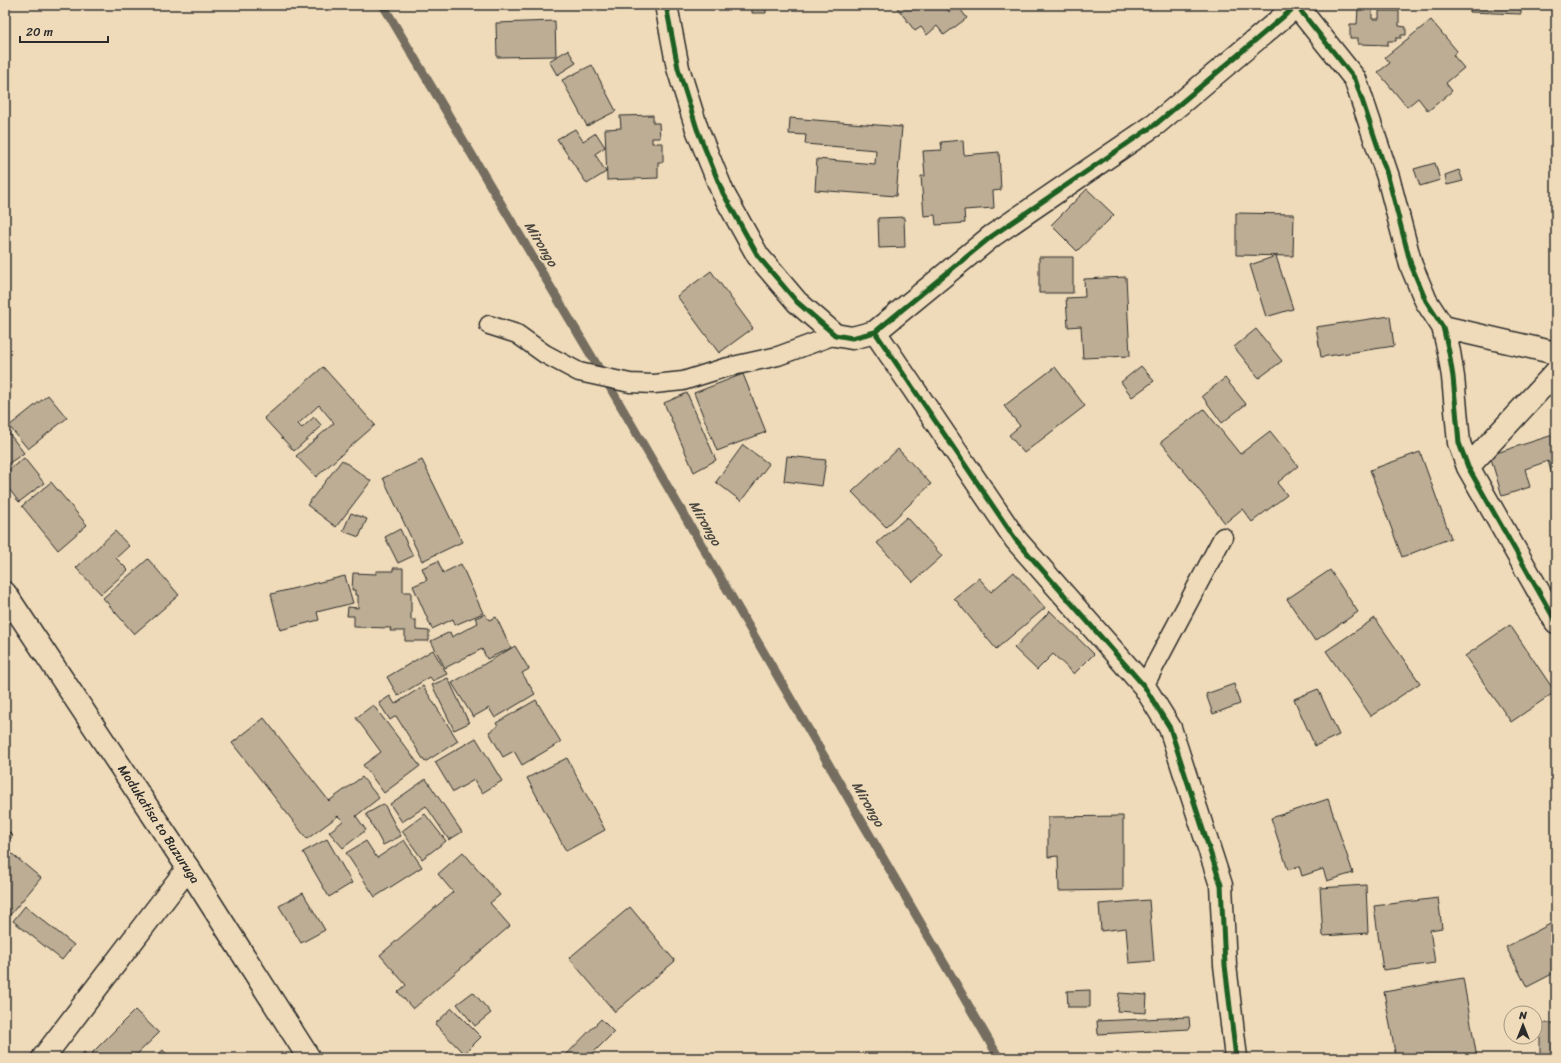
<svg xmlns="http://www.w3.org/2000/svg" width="1561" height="1063" font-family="Sriracha,sans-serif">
  <rect width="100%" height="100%" fill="#efdbb9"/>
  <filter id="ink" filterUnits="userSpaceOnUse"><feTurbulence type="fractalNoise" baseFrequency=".025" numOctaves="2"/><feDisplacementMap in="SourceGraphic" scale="8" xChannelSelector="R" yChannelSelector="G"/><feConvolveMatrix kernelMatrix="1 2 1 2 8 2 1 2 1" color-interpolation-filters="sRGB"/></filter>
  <g filter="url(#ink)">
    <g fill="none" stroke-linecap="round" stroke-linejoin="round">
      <path stroke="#756e60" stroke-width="9" d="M383,5L604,377L999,1058"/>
    </g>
    <path fill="#bcad94" stroke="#2b2b2b" d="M742,5H766V13H752V6H742Z
      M895,5H944L949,12L957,5L967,18L944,35L937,26L927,35L921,27L915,31Z
      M1470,5H1521V14L1470,12Z
      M1358,8H1372V19H1379V11H1399V26L1406,27V35H1401V38H1396V41H1388V45L1358,44V38H1350V24H1357Z
      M1431,20L1457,51L1453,55L1464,68L1446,83L1452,91L1428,111L1418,98L1407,107L1378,72L1390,63L1385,57Z
      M555,21L556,56L497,57L496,23Z
      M568,50L576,63L557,75L549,61Z
      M592,65L616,111L587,126L562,80Z
      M653,115V123H659L660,138H652V143H663V162H658V178L607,180L605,129L621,128L620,116Z
      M790,118L902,127L896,196L815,190L817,159L875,164L876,150L805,144L806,135L789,134Z
      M575,129L583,141L596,133L605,147L595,154L606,172L587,184L557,139Z
      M963,140L964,155L999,152L1001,190L993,191L994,208L964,210L965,223L936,225L935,215L924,216L921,176H925L923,151L942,150L941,142Z
      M1435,163L1440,180L1420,186L1414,169Z
      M1459,170L1463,181L1447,185L1445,175Z
      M1087,189L1114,215L1077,251L1051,225Z
      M1236,213L1294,214L1293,256L1236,255Z
      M904,217L905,247L879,248L878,218Z
      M1276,256L1293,309L1266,317L1250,265Z
      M1039,257H1073V293H1039Z
      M711,271L753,328L719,353L677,296Z
      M1126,277L1130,356L1083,358L1081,326L1068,327L1066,298L1085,297L1084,279Z
      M1390,316L1394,346L1321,357L1316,327Z
      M1256,329L1282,361L1259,378L1234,347Z
      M1141,366L1154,381L1132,397L1121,382Z
      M323,367L375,425L316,477L296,456L334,423L319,405L298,424L302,428L314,417L322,426L294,451L264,418Z
      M1055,367L1085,406L1024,453L1009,435L1020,426L1004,406Z
      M743,374L766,432L717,451L694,393Z
      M1225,378L1246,404L1222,423L1202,396Z
      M687,393L716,460L694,472L664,403Z
      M48,395L67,418L28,449L9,426Z
      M1204,409L1240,454L1270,431L1298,466L1277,483L1287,495L1252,522L1242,509L1225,523L1161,442Z
      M5,428L24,453L5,466Z
      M1556,434V488L1548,461L1525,469L1530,487L1502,496L1490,455Z
      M743,445L769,464L741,501L716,482Z
      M898,449L931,484L886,527L852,492Z
      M1420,452L1451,538L1402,557L1370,470Z
      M787,456L826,460L822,486L784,481Z
      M24,458L44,483L19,502L5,484V473Z
      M342,460L371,481L336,527L307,505Z
      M422,460L462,542L422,561L383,478Z
      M51,482L87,525L58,550L22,506Z
      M351,513L367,519L359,537L343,531Z
      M907,517L942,556L913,582L877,543Z
      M400,529L413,556L398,563L385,537Z
      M115,531L129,546L116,558L128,570L101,594L76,568Z
      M148,559L179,595L134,634L103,598Z
      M438,561L443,573L461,564L483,613L455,625L453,619L432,629L413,586L427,580L422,568Z
      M393,568H403V592H411V620H416V630L429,631V641H405V631H390L391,628L354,627V616H347L348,607L358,608V595H355V590H352L353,573L376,574V571H393Z
      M1330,570L1358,612L1315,641L1287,599Z
      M1014,572L1045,608L996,649L954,598L979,578L991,592Z
      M345,576L353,603L317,612L319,620L280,630L271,594Z
      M1050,611L1094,654L1074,674L1053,654L1037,670L1014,648Z
      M485,614L489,620L496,617L511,648L487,659L482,649L445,668L431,641L450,632L452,637L478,623L475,618Z
      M1375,618L1420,683L1371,716L1326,651Z
      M1510,625L1555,692L1511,722L1465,656Z
      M515,646L529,669L522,673L535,694L495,718L489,708L473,717L452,683Z
      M433,650L447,674L433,681L430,677L398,696L387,677Z
      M448,678L469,723L454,730L432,685Z
      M1234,684L1240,704L1213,714L1206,694Z
      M423,686L458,741L425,762L396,716L390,720L379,703L390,696L395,704Z
      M1318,689L1339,735L1315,746L1294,699Z
      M536,700L561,742L522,765L514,751L503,757L489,732L498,726L496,723Z
      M373,705L420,766L384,793L363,765L381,752L356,718Z
      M264,718L329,801L362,777L379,798L356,816L366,830L343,848L329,832L343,821L338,816L307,839L232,743Z
      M476,738L502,781L482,793L474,780L453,792L435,762Z
      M567,758L605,830L566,851L527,778Z
      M426,779L462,832L449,840L426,806L402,822L390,804Z
      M1328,799L1353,873L1327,881L1323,869L1302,876L1299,866L1288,870L1271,818Z
      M384,804L401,836L383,845L366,814Z
      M425,814L446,841L422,859L402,831Z
      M1123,816V890L1059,891L1058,856L1048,857V817Z
      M5,828L13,836L5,843Z
      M327,839L352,883L329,897L303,852Z
      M404,840L422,867L375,897L346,853L366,841L377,858Z
      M5,848L41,878L10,915L5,911Z
      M463,852L500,895L490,903L510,926L413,1009L398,992L406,985L380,955L453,892L438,874Z
      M1366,885L1368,933L1323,936L1320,888Z
      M303,893L325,930L301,943L279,906Z
      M1438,898L1442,928L1430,930L1435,963L1383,970L1374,906Z
      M1149,900L1154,961L1129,963L1126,928L1101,931L1099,904Z
      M25,906L74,945L62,960L13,921Z
      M630,907L675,961L615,1012L569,958Z
      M1556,921V972L1527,987L1506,947Z
      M1463,978L1477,1058H1436L1435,1056L1422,1058H1396L1384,992Z
      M1090,990V1007H1068L1067,991Z
      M473,992L491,1013L475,1026L457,1004Z
      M1119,993L1147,995L1146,1013L1117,1011Z
      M452,1008L481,1037L464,1054L435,1024Z
      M135,1010L159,1033L133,1058H97L92,1053Z
      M1189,1017L1190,1029L1098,1034L1097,1021Z
      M601,1019L614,1032L588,1058H563Z
      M1540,1023H1556V1058H1540Z
      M163,1050L170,1058H154Z
      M84,1052L90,1058H78Z"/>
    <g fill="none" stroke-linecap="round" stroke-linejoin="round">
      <g stroke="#2b2b2b" stroke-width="21">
        <path id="lane" d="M489,325L517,334L545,354L579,372L630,383L654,384L683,381L724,368L778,356L835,335
          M1144,686L1223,537"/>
      </g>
      <g stroke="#2b2b2b" stroke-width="25">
        <path id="street" d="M666,5L678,68L697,129L723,193L758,256L797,302L835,335L852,338L875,332L992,236L1156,124L1296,6
          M1296,5L1355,79L1388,177L1411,265L1426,301L1443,327L1449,352L1453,377L1459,443L1468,467L1556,622
          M1443,327L1556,353
          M875,332L1016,540L1144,686L1170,728L1221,885L1225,965L1236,1058
          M1468,467L1556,372
          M43,1058L188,868"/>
      </g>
      <g stroke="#2b2b2b" stroke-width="25">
        <path id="secondary" d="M5,593L188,868L309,1058"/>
      </g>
      <use href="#lane" stroke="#efdbb9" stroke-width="18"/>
      <use href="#street" stroke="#efdbb9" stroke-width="22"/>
      <use href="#secondary" stroke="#efdbb9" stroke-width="22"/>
      <g stroke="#efdbb9" stroke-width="8">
        <path id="cycleway" d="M666,5L678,68L697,129L723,193L758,256L797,302L835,335L852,338L875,332L992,236L1156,124L1296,6
          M1296,5L1355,79L1388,177L1411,265L1426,301L1443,327L1449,352L1453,377L1459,443L1468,467L1556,622
          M875,332L1016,540L1144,686L1170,728L1221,885L1225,965L1236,1058"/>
      </g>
      <use href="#cycleway" stroke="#1b5e20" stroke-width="5"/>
    </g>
  </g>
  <g text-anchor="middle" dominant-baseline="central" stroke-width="3.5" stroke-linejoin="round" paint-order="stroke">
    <g font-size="13" fill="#2b2b2b" stroke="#efdbb9">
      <text transform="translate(159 824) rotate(57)">Madukatisa to Buzuruga</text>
    </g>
    <g font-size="14" font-style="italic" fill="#4a4741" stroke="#efdbb9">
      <text transform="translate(541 244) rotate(59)">Mirongo</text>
      <text transform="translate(705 523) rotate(60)">Mirongo</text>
      <text transform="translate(868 804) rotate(60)">Mirongo</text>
    </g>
  </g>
  <rect width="1561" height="1063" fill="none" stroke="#efdbb9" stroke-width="20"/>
  <rect x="10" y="10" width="1541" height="1043" fill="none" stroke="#2b2b2b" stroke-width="1.5" filter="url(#ink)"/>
  <g transform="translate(1523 1025)"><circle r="19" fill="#efdbb9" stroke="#a19580"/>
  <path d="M0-3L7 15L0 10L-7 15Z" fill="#2b2b2b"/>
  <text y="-6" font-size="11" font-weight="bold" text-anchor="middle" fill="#2b2b2b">N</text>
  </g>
  <path d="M20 36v6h88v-6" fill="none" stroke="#2b2b2b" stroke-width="2"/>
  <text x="26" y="36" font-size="12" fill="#2b2b2b" stroke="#efdbb9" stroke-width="3" paint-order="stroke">20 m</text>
</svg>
